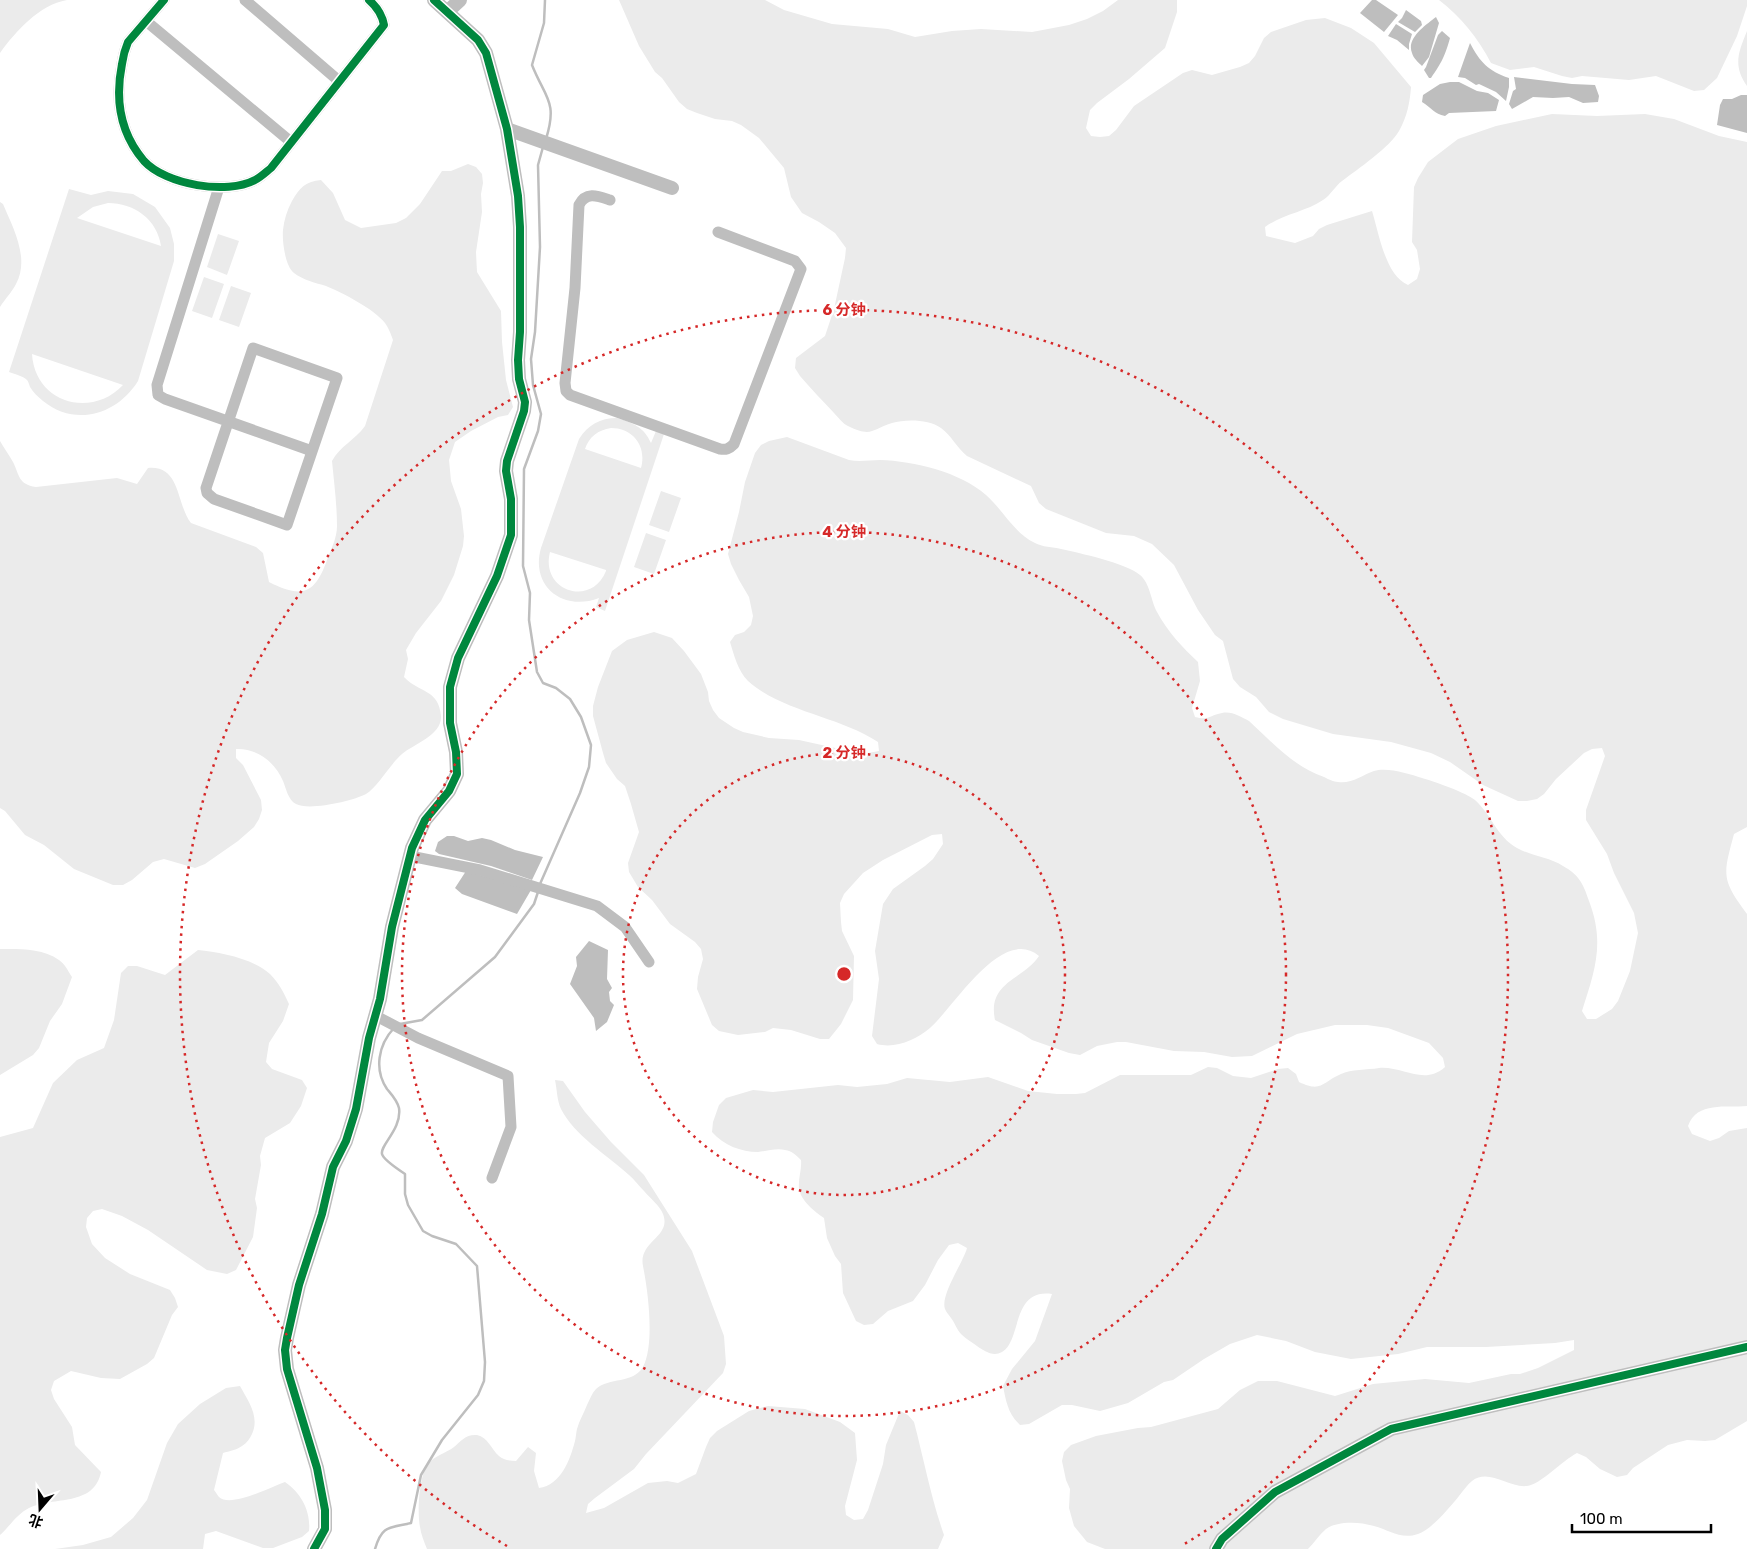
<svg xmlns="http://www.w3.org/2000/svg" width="1747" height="1549" font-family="Rubik,'Noto Sans SC',sans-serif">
  <rect width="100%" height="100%" fill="#fff"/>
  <path fill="#ebebeb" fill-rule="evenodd" d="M0,0H67C39,5 16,31 0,53Z
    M619,0H765L784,10L832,24L888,29L915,37L952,31L981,29L1032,32L1069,25L1087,19L1103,11L1118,0H1177V12L1165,48L1129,79L1097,103L1090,110L1086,128L1091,136L1100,137L1109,136L1116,130L1134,106L1183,73L1192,70L1212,75L1240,67L1249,63L1255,56L1264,38L1271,32L1306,20L1325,18L1351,28L1374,43L1411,87C1410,102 1407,117 1399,131C1390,147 1358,169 1342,181C1335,186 1331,195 1323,200C1305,212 1283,214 1265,227L1266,236L1295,243L1313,236L1319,229L1327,225L1372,211C1379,233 1385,275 1408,285L1417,279L1420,269L1417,250L1412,242L1414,187L1418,178L1428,162L1458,139L1496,126L1552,114L1597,116L1645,114L1674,119L1719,136L1747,142V827L1734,834C1723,875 1721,879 1747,914V1106C1726,1108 1697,1101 1688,1126L1692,1134L1710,1141L1719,1138L1729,1131L1747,1128V1421L1715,1440L1705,1441L1687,1440L1668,1445L1633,1468L1627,1475L1617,1477L1600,1469L1586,1457L1577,1453C1563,1460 1540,1485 1527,1486C1508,1488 1489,1468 1472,1481C1467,1485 1463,1491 1459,1496C1450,1507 1431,1530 1418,1534C1401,1540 1389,1530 1374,1526C1364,1523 1354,1522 1344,1523C1338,1524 1331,1525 1326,1529C1319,1535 1314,1543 1308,1549H1105L1087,1542L1074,1526L1069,1508L1070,1489L1066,1480L1062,1461L1064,1452L1071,1445L1096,1436L1138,1428L1151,1427L1218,1409L1240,1390L1258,1381H1277L1335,1396L1373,1384L1425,1379L1469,1383L1511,1374H1520L1538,1368L1574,1350V1340L1555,1343L1486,1347H1427L1398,1354L1351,1359L1315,1352L1286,1341L1257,1335L1230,1344L1204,1359L1173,1380L1164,1382L1128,1403L1100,1411L1072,1405H1062L1029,1424L1020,1425C1008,1414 1006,1401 1003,1386L1012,1369L1035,1341L1052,1294C1011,1288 1022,1341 1002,1352C993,1357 984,1351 977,1346C972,1342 966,1339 961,1334C957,1330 955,1323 951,1318C949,1315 946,1312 945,1309C940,1295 963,1263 967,1248L958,1243L949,1245L938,1260L925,1285L913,1301L888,1311L873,1324L864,1325L856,1321L843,1293L841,1264L835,1256L827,1238L824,1218C815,1212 800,1200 799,1188C798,1179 802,1169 801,1160C796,1155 792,1151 785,1150C777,1148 766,1151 758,1152C741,1152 723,1145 712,1132L713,1122L719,1105L726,1098L753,1090L773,1092L838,1085L857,1087L887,1084L907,1078L950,1082L988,1077L1028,1091L1057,1094H1076L1085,1093L1120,1075H1191L1208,1067L1217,1068L1233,1076L1251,1078L1278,1069L1288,1068L1296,1074L1299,1082C1322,1093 1322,1082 1341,1074C1351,1069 1367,1070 1379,1068C1403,1066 1424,1086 1445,1067L1443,1058L1429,1043L1388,1028L1367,1025H1335L1297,1034L1252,1056L1232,1057L1204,1052L1174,1051L1126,1042H1117L1097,1046L1080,1055L1069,1053L1032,1040L1021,1033L995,1020C987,982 1023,980 1039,956C1002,925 954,1007 930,1028C916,1040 895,1049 877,1044L872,1036L879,979L875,951L883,904L893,889L925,866L933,859L943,844L942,834L932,835L883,860L863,873L844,894L840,903L841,922L842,931L854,956L853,1000L841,1024L829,1039H820L791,1030L773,1028L765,1032L738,1035L719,1031L712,1025L697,989L698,977L703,959L701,949L695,942L670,924L652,900L638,887L629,872L628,863L639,832L631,804L625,786L617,779L606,763L603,753L593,716V706L598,687L612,651L627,640L654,632L672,638L684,651L701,674L708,692L709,701L713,710L719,718L734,728L743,732L769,738L799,740L858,753H868L879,751L878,742C839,716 783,712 748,681C738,671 734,655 730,642L735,635L744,632L751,625L753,616L749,597L739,580L731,564L728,554L739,512L745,482L755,453L761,445L769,441L787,437L849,460C860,462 869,460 880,460C914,461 960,472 986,495C1003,510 1014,533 1035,543C1042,547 1053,547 1061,549C1079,553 1126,563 1140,575C1150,583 1151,601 1157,612C1167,631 1183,648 1198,662L1200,681L1192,708L1195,717C1209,721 1210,715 1222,713C1232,711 1241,717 1249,721C1272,742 1294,767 1324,777C1328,779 1334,782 1338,782C1352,784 1362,775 1374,771C1388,767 1409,774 1422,778C1433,781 1467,793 1475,800C1491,814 1497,837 1517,848C1531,856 1549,857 1563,866C1579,875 1583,883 1589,901C1605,943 1595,970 1582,1011L1587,1019H1596L1612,1009L1618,1001L1630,971L1638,933L1634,913L1614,873L1607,854L1586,820V810L1605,756L1602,748L1592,749L1584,753L1556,779L1544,794L1537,799L1527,801H1518L1483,785L1450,762L1431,753L1391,742L1333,734L1283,719L1269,712L1256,697L1240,687L1233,679L1223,641L1215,635L1198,610L1174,565L1152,544L1134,536L1106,533L1046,509L1039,503L1031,486L967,456C957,448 951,435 941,428C929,419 905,419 892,423C872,429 872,438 848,426C843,424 838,417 834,413C823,401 811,389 800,376L795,368L796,358L825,336L834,309L845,258L846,248L835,233L819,222L802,213L791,197L784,168L759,138L741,125L732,121L715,119L697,113L687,109L679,102L662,78L655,72L639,46Z
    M1439,0H1747V6L1737,36L1717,78L1704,90L1694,91L1656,76L1629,80L1582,76L1572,78L1562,76L1534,67L1510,70L1491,63C1478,38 1461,17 1439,0Z
    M1747,31V86C1733,66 1738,53 1747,31Z
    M468,164L476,167L482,174L483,183L481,194L482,212L476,252L477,272L501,311L502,342L506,380L513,407L508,415L498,417L471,431L455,442L449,460L451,481L461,509L464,536L463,546L454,575L441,601L416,633L406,650L408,659L404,677C419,693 439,689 441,716C442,735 414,744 402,754C391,763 377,788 366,794C353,801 309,811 296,804C288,800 286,788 283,781C275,762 257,748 236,749V758L243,765L261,800L262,810L259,819L254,827L238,841L205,864L195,868L164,859L153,862L132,880L123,885H113L74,869L44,845L25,835L5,811L0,808V441C4,448 9,455 13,462C20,476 18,484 36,487L117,478L137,484L148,468C181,465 176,504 191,523L256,547L263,553L269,582C302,599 315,594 327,560C331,549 337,538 337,526C337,505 334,482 332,461C340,446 355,440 365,426L393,340C391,334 388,327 385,323C374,309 343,293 326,286C316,283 303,280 294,273C285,266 282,241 283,230C284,220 287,210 292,201C299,188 306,181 321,180L333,193L345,220L361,228L396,223L406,218L420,204L442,171H451Z
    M69,189L91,195L108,191L133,194L155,207L170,228L174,244V261L138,381C117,415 75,427 43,401C38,397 33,392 30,387C29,384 28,381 27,380C23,376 14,374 9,372ZM108,203C134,203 157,219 161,246L77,218L93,207ZM32,354L123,385C91,419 35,403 32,354Z
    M0,202L3,204C13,228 30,258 16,284C12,292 5,299 0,307Z
    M218,234L239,241L227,275L207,267Z
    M204,277L224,284L212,318L192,311Z
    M231,286L251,293L239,327L219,320Z
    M617,418C633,423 644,427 651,443L656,431L664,434L605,611L596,607L599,598C563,612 530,586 541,548L579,439C588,425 600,418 617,418ZM611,428C633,428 647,446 641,468L585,449C589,437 598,430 611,428ZM550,552L606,570V571C591,608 540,591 550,552Z
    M661,491L681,498L669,532L649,525Z
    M646,533L666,540L654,574L634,567Z
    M0,949C20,949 42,948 59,960C65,964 68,971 72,977L62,1004L50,1021L39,1048L33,1055L0,1075Z
    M198,950C220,952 254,959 270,974C279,983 284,993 289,1004L283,1021L269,1043L266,1062L272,1069L302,1080L307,1088L301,1106L290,1123L265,1138L260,1156L261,1165L255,1199L257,1208L253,1237L236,1270L227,1274L207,1270L148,1230L122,1216L102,1209L93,1211L87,1218L86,1227L92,1244L105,1258L130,1274L170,1290L175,1298L178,1307L172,1315L154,1358L147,1364L120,1379L101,1378L71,1371L54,1381L51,1390L54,1399L72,1427L75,1445L101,1472C94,1507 54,1496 29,1508C17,1514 10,1526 0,1535V1137L33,1128L53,1083L77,1060L104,1048L114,1020L121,973L128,966H137L165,975Z
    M555,1080L563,1081L585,1112L611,1142L644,1175L692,1251L724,1336L726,1364L723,1373L646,1454L634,1469L595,1498L588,1504L586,1513L604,1508L648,1483L667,1481L678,1483L696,1474L706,1447L710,1438L717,1431L749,1411L768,1406L805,1409L840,1422L855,1433L857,1460L845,1506L846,1515L854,1520L863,1519L868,1510L883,1464L886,1445L900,1411L908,1415L914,1422C924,1460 931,1498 944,1535L938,1549H427C424,1542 421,1534 420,1527C417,1513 419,1475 428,1464C434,1456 446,1453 454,1447C461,1441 466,1434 477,1435C488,1437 491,1449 499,1456C503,1460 510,1461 516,1461L528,1447L536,1453L534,1471L539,1488C561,1485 570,1460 575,1441C576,1437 576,1433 577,1429C579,1421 584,1413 587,1405C590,1399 592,1393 596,1389C609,1377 633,1384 643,1367C655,1344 648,1291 643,1266C638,1241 672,1237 663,1214C660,1206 650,1198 644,1191C639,1186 634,1179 629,1175C607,1155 575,1136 561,1109C557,1101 557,1089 555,1080Z
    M240,1386C248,1401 260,1416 252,1434C250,1438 247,1443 242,1446C237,1450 229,1451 223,1453L214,1490C216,1492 217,1495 219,1497C231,1508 271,1487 285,1482C301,1493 311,1511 309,1531L302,1537L273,1548H263L216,1531L205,1534L203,1549H55L83,1545L111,1537L133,1518L147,1500L167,1443L178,1424L200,1404L226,1388Z"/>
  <path fill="#bebebe" d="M1372,0H1376L1398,15L1384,32L1360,13Z
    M1406,10L1421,21L1422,25L1415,32L1398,22L1402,18Z
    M1436,17L1439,23L1429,57L1422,66C1419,63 1413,58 1412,53C1406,38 1426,25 1436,17Z
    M1396,24L1412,34L1409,44V50L1397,40L1388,36Z
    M1442,31L1450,38C1445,56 1442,62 1431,78H1429L1424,70L1426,67L1438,35Z
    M1470,43C1480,62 1488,71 1509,78V87L1506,101L1496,92L1479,84L1476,85L1465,78L1458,77Z
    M1514,77L1572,84L1595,85L1599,96L1598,102L1583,103L1569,97L1553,98L1533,97L1512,109L1509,104L1513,91L1516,89Z
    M1450,82H1459L1477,91L1488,93L1499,100L1496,111L1449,113L1445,116C1434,114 1432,108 1422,102L1423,95L1440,84Z
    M1741,95H1747V133L1717,125L1720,105L1723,99H1732Z
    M447,836H454L468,841L482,838L491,840L515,850L543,857L532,880L491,866L439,854L435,851L438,842Z
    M466,871L531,890L517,914L462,894L455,888Z
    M589,941L608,950L607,979L612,988L609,992L610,1001L614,1005L607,1022L596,1031L594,1018L570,984L577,966L576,957Z"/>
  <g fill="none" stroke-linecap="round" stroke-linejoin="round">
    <path stroke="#bebebe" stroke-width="2.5" d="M545,0L544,23L532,65C545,98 558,101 546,139
      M540,884L580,793L589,767L591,745L581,717L570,699L556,688L543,683L537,672L529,620L530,593L523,566L524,469L538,431L541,414L533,385L531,359L535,332L540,247L538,165L543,147
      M400,1024L422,1020L495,957L534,904L538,892
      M375,1549C382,1525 389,1528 411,1523L421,1475L442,1440L478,1395L484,1381L485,1362L477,1266L456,1244L432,1236L423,1231L408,1205L405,1194V1174C399,1170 383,1159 382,1154C380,1145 402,1129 399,1108C397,1100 392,1095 387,1089C374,1070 378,1045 394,1028"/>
    <path stroke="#bebebe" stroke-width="11" d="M164,0L128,42C125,49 123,57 122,64C115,99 120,133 144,161C166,185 227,195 255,180C261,177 266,172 271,168L384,25C382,14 377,7 369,0
      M245,0L339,81
      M146,21L291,142
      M219,187L157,385L158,395L165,399L312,451
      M610,200C598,196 586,191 579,205L575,288L565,383L566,391L570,395L720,449C726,450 729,449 734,444L801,269L795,261L718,232
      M253,348L337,378L287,525L214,499L207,493L206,488Z
      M410,856L480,870L597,906L625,927L649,962
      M376,1016L418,1038L508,1076L511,1127L492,1178"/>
    <path stroke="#bebebe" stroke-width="14" d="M447,12L460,0
      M507,129L672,188
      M314,1549L325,1529V1510L317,1468L287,1369L285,1350L287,1338L299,1285L322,1214L333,1167L346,1141L356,1109L369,1038L380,999L392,927L412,848L425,820L449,791L457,774L456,752L450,723V687L458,658L497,576L511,535V499L506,471L507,461L524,411L525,402L519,379L518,360L520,332V227L518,196L507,129L486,53L478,40L434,0
      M1216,1549L1222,1539L1275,1492L1391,1429L1747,1347"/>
    <g stroke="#fff" stroke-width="11">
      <path id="cycleway" d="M164,0L128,42C125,49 123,57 122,64C115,99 120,133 144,161C166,185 227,195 255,180C261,177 266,172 271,168L384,25C382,14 377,7 369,0
        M314,1549L325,1529V1510L317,1468L287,1369L285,1350L287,1338L299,1285L322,1214L333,1167L346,1141L356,1109L369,1038L380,999L392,927L412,848L425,820L449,791L457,774L456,752L450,723V687L458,658L497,576L511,535V499L506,471L507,461L524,411L525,402L519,379L518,360L520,332V227L518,196L507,129L486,53L478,40L434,0
        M1216,1549L1222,1539L1275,1492L1391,1429L1747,1347"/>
    </g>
    <use href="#cycleway" stroke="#00873e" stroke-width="8"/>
  </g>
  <g fill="none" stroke="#d62828" stroke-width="2.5" stroke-dasharray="2.5 5">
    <circle cx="844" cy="974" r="221"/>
    <circle cx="844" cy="974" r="442"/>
    <path d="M507 1546A664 664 0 1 1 1181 1546"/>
  </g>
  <circle cx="844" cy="974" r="8" fill="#d62828" stroke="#fff" stroke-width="2.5"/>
  <g font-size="15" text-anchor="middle" font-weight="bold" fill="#d62828" stroke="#fff" stroke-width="4.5" stroke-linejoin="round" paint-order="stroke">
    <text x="844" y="315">6 分钟</text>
    <text x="844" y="537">4 分钟</text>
    <text x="844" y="758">2 分钟</text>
  </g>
  <g transform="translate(40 1509) rotate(199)" stroke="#ffffff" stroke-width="4" paint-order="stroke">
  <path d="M0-4L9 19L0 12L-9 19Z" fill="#000000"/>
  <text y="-8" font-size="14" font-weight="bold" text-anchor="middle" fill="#000000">北</text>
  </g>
  <path d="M1572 1524v8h139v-8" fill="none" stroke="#000000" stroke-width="2.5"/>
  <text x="1580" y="1524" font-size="15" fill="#000000" stroke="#ffffff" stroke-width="4" paint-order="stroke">100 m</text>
</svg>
